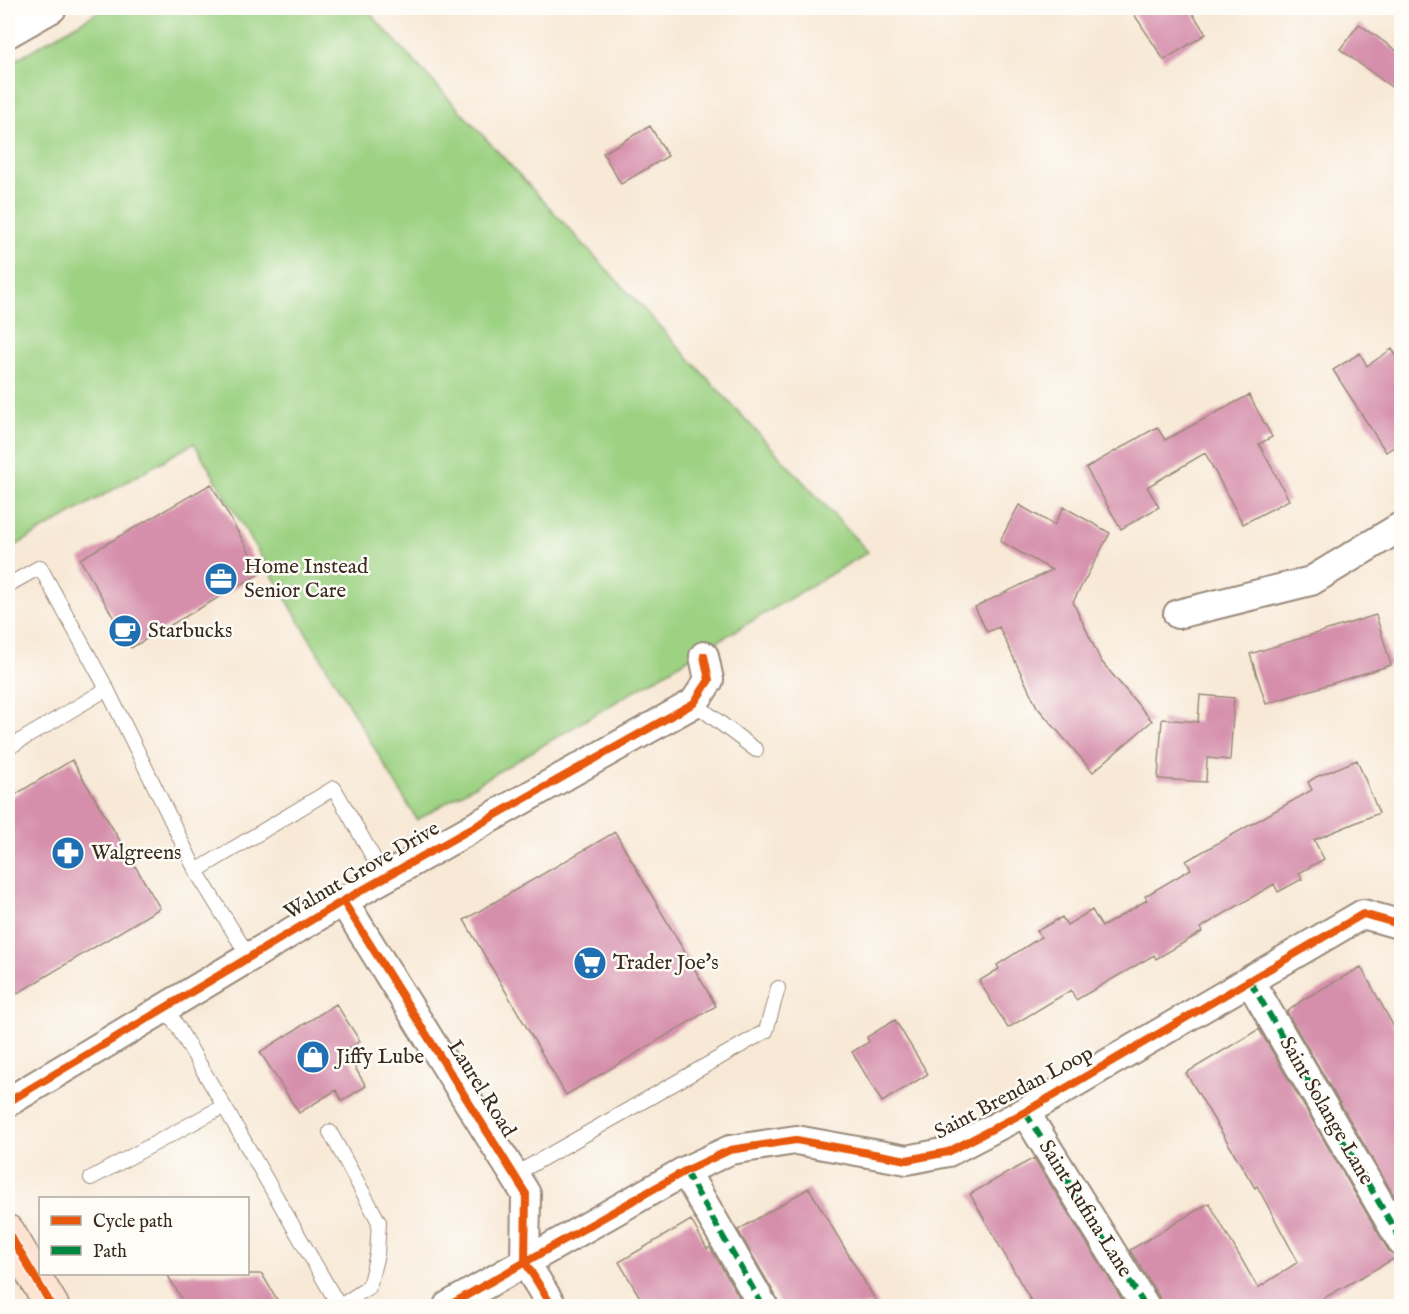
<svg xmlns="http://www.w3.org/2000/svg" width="1409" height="1314" font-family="'IM FELL English',serif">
  <rect width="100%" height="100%" fill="#fdfcf7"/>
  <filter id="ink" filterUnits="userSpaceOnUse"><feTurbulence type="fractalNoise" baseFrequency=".0167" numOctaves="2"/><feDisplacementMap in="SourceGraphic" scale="12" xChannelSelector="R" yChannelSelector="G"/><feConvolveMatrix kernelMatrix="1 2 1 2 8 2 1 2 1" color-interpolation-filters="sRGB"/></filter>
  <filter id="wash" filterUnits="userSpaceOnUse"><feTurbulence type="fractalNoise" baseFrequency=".008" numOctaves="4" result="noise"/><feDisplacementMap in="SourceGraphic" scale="24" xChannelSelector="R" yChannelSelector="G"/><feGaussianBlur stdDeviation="1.35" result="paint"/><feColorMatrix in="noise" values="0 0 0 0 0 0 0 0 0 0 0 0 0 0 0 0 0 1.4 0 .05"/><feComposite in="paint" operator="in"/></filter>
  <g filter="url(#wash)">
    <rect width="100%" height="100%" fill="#f8e9d7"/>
    <path fill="#9dd283" stroke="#6c7e50" stroke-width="1.5" d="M105,8H365L868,552L417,820L194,443L8,550V64Z"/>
    <g id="blocks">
      <path fill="#d68fab" d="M1130,8H1189L1206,34L1164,60Z
        M1359,24L1401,54V94L1340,49Z
        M650,126L668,156L621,184L603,153Z
        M1392,349L1401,364V442L1386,452L1333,370L1360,353L1367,366Z
        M1249,395L1272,437L1259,444L1289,500L1243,524L1205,453L1147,487L1159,507L1121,529L1086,468L1157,427L1165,440Z
        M211,484L261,573L131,648L80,559Z
        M1019,505L1054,525L1064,507L1110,533L1073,602L1101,661L1152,721L1093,772L1037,707L999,627L987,632L975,607L1052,570L1000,541Z
        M1376,615L1391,665L1266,704L1250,654Z
        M1200,695L1234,698L1230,760L1207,758L1206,782L1158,779L1162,719L1198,722Z
        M72,760L160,908L8,999V799Z
        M1357,760L1379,813L1314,840L1324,859L1299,873L1302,879L1278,892L1274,884L1200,928L1202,932L1156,959L1154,955L1076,1000L1071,990L1008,1028L979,981L999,969L997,965L1041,937L1037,931L1062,917L1067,925L1092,910L1102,927L1147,900L1145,896L1191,869L1186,861L1312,790L1308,782L1316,777Z
        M615,832L716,1006L566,1095L464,920Z
        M1361,967L1401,1040V1208L1287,1012L1304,999Z
        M336,1004L360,1041L345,1051L366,1086L342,1101L336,1090L299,1113L260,1052Z
        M895,1020L928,1074L882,1102L852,1052L869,1042L867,1037Z
        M1259,1029L1388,1250L1397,1257L1310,1306H1161L1159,1297L1130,1250L1209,1203L1258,1288L1298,1262L1257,1186L1255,1188L1186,1073Z
        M1034,1158L1126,1306H1034L970,1194Z
        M809,1188L879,1306H779L777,1298L738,1230Z
        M691,1220L707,1249L710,1247L744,1306H645L619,1262Z
        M167,1274H262L281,1306H186Z"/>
    </g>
  </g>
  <g filter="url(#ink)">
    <use href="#blocks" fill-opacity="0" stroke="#9a8a7a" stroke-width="1.5"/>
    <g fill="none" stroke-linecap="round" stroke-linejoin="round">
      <g stroke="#9a8a7a" stroke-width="16">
        <path id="service" d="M8,585L40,567L107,689
          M694,703L756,750
          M8,748L107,689L196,871
          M249,957L196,871L334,788L385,878
          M166,1007L224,1106
          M330,1132L379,1222L377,1254L369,1287L340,1306
          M514,1175L766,1031L778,988
          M91,1178L224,1106L339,1306"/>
      </g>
      <g stroke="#9a8a7a" stroke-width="32">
        <path id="minor" d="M8,33L52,8
          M1178,614L1311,581L1402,526
          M343,901L526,1194L525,1262L552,1306
          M1250,981L1402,1242
          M8,1102L343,901L694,703L709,680L704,656
          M1025,1112L1145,1306
          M685,1171L763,1306
          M448,1306L685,1171L730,1150L796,1140L907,1160L948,1152L1025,1112L1363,914L1402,925"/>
      </g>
      <g stroke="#9a8a7a" stroke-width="36">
        <path id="secondary" d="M8,1232L52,1306"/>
      </g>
      <use href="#service" stroke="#fff" stroke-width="14"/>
      <use href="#minor" stroke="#fff" stroke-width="28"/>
      <use href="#secondary" stroke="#fee3d2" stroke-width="33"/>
      <path stroke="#00873e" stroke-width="6" stroke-dasharray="12 6" stroke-linecap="butt" d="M1250,981L1402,1242
        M1025,1112L1145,1306
        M685,1171L763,1306"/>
      <g stroke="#fdfcf7" stroke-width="11">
        <path id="cycleway" d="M343,901L526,1194L525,1262L552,1306
          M8,1102L343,901L694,703L709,680L704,656
          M8,1232L52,1306
          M448,1306L685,1171L730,1150L796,1140L907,1160L948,1152L1025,1112L1363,914L1402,925"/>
      </g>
      <use href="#cycleway" stroke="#e8590c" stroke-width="8"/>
    </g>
  </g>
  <defs>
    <g id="office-disc" transform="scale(1.725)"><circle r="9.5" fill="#1f6fb2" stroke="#fdfcf7"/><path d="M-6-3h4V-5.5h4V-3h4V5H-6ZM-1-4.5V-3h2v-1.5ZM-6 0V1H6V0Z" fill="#fff"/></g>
    <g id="cafe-disc" transform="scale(1.725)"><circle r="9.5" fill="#1f6fb2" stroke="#fdfcf7"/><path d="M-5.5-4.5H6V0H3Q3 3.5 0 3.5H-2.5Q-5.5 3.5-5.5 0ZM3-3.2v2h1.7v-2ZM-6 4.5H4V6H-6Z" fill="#fff"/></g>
    <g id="pharmacy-disc" transform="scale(1.725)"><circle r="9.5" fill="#1f6fb2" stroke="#fdfcf7"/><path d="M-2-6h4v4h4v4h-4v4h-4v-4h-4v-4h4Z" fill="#fff"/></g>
    <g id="supermarket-disc" transform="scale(1.725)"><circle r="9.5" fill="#1f6fb2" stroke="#fdfcf7"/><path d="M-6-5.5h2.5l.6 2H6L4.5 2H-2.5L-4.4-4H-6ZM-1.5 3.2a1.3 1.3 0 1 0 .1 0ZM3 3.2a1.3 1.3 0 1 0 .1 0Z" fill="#fff"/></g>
    <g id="shop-disc" transform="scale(1.725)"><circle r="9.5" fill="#1f6fb2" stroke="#fdfcf7"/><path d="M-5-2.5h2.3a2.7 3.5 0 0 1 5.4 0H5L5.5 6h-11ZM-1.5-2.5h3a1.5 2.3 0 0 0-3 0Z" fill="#fff"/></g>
  </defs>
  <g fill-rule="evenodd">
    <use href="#office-disc" x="221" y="579"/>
    <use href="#cafe-disc" x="125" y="631"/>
    <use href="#pharmacy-disc" x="68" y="853"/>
    <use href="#supermarket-disc" x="590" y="963"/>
    <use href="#shop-disc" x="313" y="1057"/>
  </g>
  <g text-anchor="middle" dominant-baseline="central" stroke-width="5" stroke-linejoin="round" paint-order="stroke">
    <g font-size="21" fill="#3b2a1e" stroke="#fdfcf7" text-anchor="start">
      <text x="244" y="567">Home Instead<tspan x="244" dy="24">Senior Care</tspan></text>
      <text x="148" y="631">Starbucks</text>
      <text x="91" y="853">Walgreens</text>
      <text x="613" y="963">Trader Joe's</text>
      <text x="336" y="1057">Jiffy Lube</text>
    </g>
    <g font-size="21" fill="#3b2a1e" stroke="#fdfcf7">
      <text transform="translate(362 871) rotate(-30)">Walnut Grove Drive</text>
      <text transform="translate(481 1089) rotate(58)">Laurel Road</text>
      <text transform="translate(1014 1093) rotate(-28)">Saint Brendan Loop</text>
      <text transform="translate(1326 1111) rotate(60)">Saint Solange Lane</text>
      <text transform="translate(1085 1209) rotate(58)">Saint Rufina Lane</text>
    </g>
  </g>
  <rect width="1409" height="1314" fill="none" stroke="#fdfcf7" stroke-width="30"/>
  <rect x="39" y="1197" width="210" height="78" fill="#fdfcf7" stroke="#afa8a0" stroke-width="1.5"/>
  <rect x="51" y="1216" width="30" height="9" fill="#e8590c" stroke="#afa8a0" stroke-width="1.5"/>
  <text x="93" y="1227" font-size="18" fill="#3b2a1e">Cycle path</text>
  <rect x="51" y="1246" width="30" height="9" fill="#00873e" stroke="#afa8a0" stroke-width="1.5"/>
  <text x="93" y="1257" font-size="18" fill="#3b2a1e">Path</text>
</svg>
